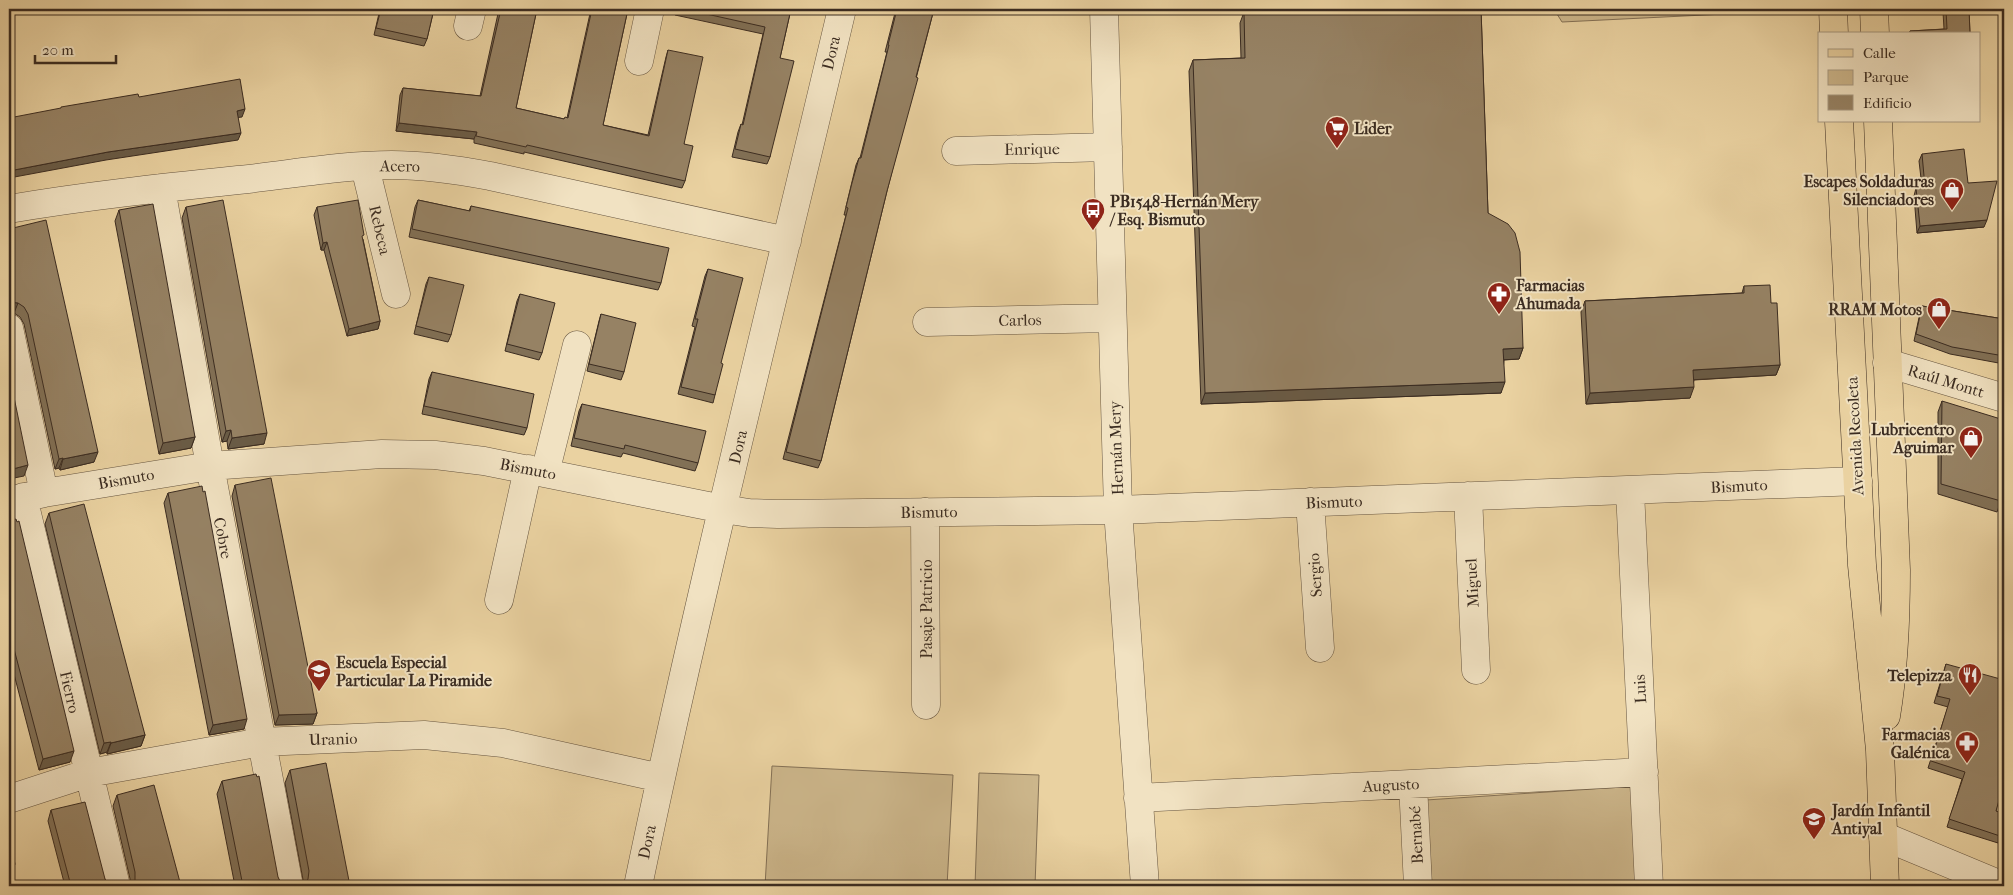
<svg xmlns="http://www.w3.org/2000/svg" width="2013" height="895" font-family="'IM FELL French Canon',serif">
  <rect width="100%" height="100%" fill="#ead2a1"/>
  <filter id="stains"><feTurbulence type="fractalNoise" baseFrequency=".004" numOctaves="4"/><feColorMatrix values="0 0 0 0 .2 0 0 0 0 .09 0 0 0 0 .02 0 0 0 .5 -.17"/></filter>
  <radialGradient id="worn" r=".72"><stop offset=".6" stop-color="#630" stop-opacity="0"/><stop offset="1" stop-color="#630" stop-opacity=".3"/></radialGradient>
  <path fill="#ccb68b" stroke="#847156" d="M1557,9H1745V13L1562,22L1557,14Z
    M772,766L953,775L947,886H765Z
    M979,773L1039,775L1035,886H975Z
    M1638,786L1644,886H1432L1426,800Z"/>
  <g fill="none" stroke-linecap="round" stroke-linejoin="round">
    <g stroke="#675641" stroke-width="29">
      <path id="street" d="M1104,9L1118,510L1145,886
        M468,26L472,9
        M639,61L650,9
        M956,151L1108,147
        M365,167L396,294
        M161,188L210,466L289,886
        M9,209C85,196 161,188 238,180C289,175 341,165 392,165C426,165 458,170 490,176L787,241
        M927,322L1112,318
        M9,328L44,493
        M1887,363L2004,398
        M545,473L577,345
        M1630,491L1649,886
        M1468,496L1476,670
        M23,497L116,886
        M9,501L44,493L210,466L382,454L435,455L484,461L723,509L749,513L778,514L1118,510L1858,481
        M1310,502L1320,648
        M925,512L926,705
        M499,600L528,469
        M1413,784L1418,886
        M1138,798L1644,772
        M9,799L89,773L261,742L424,735L503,743L661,778
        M1883,836L2003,886
        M638,886C699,592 773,301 842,9"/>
    </g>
    <g stroke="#3b2c21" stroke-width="29">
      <path id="primary" d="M1833,9L1834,34
        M1874,9L1875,34
        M1839,121L1862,565L1880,750L1885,886
        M1878,121L1896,570C1896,620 1894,668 1886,716"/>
    </g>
    <use href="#street" stroke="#f1e2c2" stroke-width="28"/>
    <use href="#primary" stroke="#ead2a1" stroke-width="28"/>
  </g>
  <path fill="#817056" stroke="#3b2c21" d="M380,9H434L427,39L424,46L374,35Z
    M499,9H537L516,108L564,119L567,118L591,9H628L603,125L648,135L666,57L668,50L684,144L685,181L682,188L524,152V154L474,143V139L396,131L400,95L403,88L480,96Z
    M677,9H791L780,58L770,157L767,164L732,157L738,132L741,124L742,125L763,34L675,15Z
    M896,9H934L887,191L821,461L818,468L783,459L846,215H844L856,165L859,158H860L887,52H885Z
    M1257,9H1481L1488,213L1523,348L1519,359L1504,360L1501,393L1201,404L1189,71L1193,60L1241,58L1240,23L1244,12H1258Z
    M1945,9H1969L1970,34H1909L1910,31L1944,29L1943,12Z
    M1922,154L1968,183L1984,227L1917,233L1914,196L1916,188L1922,187L1919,161Z
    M418,200L469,211L471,206L661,283L658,290L409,237L415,207Z
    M186,207L264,444L228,449L227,441L222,442L182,218Z
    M317,207L363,239L380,321L378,329L347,336L324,250H321L314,215Z
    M119,210L195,437L191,448L159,454L115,221Z
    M9,229L94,462L60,470L59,468L55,469L24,324L20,317L14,313H9Z
    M708,269L715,395L713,403L678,394L695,327L692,326L705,276Z
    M429,277L451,335L448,342L414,334L426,284Z
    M1744,286L1771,303L1780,365L1776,375L1694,380L1690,398L1586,404L1581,312L1585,301L1742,293Z
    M520,294L542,353L539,360L505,351L517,301Z
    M1922,306L2004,319V364L1950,354L1914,341L1920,313Z
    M601,314L624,372L621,380L587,371L599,321Z
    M432,372L527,428L524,435L422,414L429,379Z
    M1942,401L2001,501L1997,512L1938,494V412Z
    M582,404L698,463L695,471L623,453L621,457L571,446L579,411Z
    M235,485L317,713L313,724L275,725L232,496Z
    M168,493L244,729L209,735L164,503Z
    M49,513L145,735L141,746L107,754V752L100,754L45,524Z
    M9,521L70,762L39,770L9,655Z
    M1946,664L1999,792L1996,811L2004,824L1998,843L1947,827L1962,779L1928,768L1948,707L1934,703Z
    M290,770L350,886L304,885L285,783Z
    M222,781L281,883L286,886H235L217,794Z
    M117,795L181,886H131V883L113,806Z
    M51,810L105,879L109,886H65L48,821Z"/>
  <path fill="#695b46" stroke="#3b2c21" d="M245,109L242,117L234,118L237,111Z
    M399,123L477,132L474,139L396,131Z
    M241,133L238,140L106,160L9,178V171L108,152Z
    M1987,220L1984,227L1917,233L1920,226Z
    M327,242L324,250H321L323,243Z
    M10,302L18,303L14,313H9V303Z
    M380,321L378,329L347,336L349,329Z
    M1523,348L1519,359L1499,360L1503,349Z
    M1780,365L1776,375L1689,380L1693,370Z
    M1505,382L1501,393L1201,404L1205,393Z
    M1694,387L1690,398L1586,404L1590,393Z
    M231,430L227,441L222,442L226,431Z
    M267,433L264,444L228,449L232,438Z
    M195,437L191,448L159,454L163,443Z
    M98,452L94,462L60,470L63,459Z
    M63,458L59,468L55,469L59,459Z
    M28,465L24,476L9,479V470Z
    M317,713L313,724L275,725L279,715Z
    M247,719L244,729L209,735L213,725Z
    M145,735L141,746L107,754L111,743Z
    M111,742L107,752L100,754L104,743Z
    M74,751L70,762L39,770L43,759Z
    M15,864L11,875H9V866Z"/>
  <path fill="#968264" stroke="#3b2c21" d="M381,9H434L427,39L376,28Z
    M501,9H537L516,108L564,119L565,117L568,118L592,9H628L603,125L649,136L668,50L703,57L684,144L693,146L685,181L527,145L526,147L476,136L477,132L399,123L403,88L481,96Z
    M684,9H791L780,58L794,61L770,157L735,149L741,124L743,125L765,27Z
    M897,9H934L916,77L918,78L887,191L821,461L786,452L848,208L846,207L852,183L859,158H861L889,45H888Z
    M1262,9H1481L1488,213L1508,224L1515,233L1520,252L1523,348L1503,349L1505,382L1205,393L1193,60L1245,58L1244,12H1262Z
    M1946,9H1969L1970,34H1910V31L1947,29Z
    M240,79L245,109L237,111L241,133L108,152L9,171V118L61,108V107L138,94L139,97Z
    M1964,149L1968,183L1997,181L1987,220L1920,226L1916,188L1925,187L1922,154Z
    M223,200L267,433L232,438L231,430L226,431L186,207Z
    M358,200L364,235L362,236L380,321L349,329L327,242L323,243L317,207Z
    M418,200L470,211L471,206L669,248L661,283L412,229Z
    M153,204L195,437L163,443L119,210Z
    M46,220L98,452L63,459V458L59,459L28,314L24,307L18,303L10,302L9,303V229Z
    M708,269L743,278L721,363L723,364L715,395L681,387L698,319H695Z
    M429,277L464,285L451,335L416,326Z
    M1770,285L1771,303H1777L1780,365L1693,370L1694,387L1590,393L1585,301L1744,293V286Z
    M520,294L555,303L542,353L507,344Z
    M1922,306L2004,319V356L1952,347L1916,334Z
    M601,314L636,323L624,372L589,364Z
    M432,372L534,394L527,428L424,406Z
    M9,373L28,465L9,470Z
    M1942,401L2004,420V490L2001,501L1941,484Z
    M582,404L706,431L698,463L625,445L624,449L574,438Z
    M271,478L317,713L315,714L279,715L235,485Z
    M202,486L203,492L205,491L247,719L213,725L168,493Z
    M84,504L145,735L111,743V742L104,743L49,513Z
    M16,519L17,522L19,521L74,751L43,759L9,630V521Z
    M1946,664L2004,680V775L1999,792L2001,793L1996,811L2004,814V824L2000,836L1949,819L1965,772L1931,761L1950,699L1937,696Z
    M326,763L350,886H301L304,885L308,879L309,871L290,770Z
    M256,774L257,777L259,776L278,877L281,883L286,886H243L222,781Z
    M154,785L181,886H131L135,880V872L117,795Z
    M85,802L105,879L109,886H71L51,810Z
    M9,838L15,864L9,866Z"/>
  <defs>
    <g id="supermarket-pin" transform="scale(1.25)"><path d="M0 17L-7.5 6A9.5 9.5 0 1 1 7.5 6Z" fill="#8f2418" stroke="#f1e2c2"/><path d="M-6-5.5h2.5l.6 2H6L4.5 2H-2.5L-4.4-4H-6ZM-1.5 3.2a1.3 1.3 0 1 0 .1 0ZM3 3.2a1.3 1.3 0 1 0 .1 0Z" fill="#fff"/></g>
    <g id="shop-pin" transform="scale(1.25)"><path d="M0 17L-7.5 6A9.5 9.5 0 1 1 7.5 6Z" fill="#8f2418" stroke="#f1e2c2"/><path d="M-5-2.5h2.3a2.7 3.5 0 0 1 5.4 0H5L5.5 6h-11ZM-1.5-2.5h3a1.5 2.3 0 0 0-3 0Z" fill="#fff"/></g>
    <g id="bus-pin" transform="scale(1.25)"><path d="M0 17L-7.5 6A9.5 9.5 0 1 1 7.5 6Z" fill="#8f2418" stroke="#f1e2c2"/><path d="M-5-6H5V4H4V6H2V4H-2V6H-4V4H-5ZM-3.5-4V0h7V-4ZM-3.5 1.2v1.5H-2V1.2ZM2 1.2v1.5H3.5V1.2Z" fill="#fff"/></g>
    <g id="pharmacy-pin" transform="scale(1.25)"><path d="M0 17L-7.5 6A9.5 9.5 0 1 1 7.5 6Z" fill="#8f2418" stroke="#f1e2c2"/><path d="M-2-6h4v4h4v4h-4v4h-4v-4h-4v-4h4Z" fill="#fff"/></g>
    <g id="school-pin" transform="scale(1.25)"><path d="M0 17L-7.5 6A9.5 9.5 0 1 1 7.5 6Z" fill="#8f2418" stroke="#f1e2c2"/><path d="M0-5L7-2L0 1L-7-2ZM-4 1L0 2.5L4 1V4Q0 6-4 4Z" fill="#fff"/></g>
    <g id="restaurant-pin" transform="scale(1.25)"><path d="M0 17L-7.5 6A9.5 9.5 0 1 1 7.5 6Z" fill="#8f2418" stroke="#f1e2c2"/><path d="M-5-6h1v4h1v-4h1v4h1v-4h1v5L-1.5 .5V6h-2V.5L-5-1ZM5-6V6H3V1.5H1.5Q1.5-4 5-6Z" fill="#fff"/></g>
  </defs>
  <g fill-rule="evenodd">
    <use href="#supermarket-pin" x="1337" y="128"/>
    <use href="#shop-pin" x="1952" y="190"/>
    <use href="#bus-pin" x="1093" y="210"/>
    <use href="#pharmacy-pin" x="1499" y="294"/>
    <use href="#shop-pin" x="1939" y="309"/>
    <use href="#shop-pin" x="1971" y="438"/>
    <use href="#school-pin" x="319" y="671"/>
    <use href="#restaurant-pin" x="1970" y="675"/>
    <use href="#pharmacy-pin" x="1967" y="743"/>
    <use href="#school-pin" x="1814" y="819"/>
  </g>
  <g text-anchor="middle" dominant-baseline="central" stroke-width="4" stroke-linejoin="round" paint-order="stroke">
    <g font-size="16" fill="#3b2c21" stroke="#f1e2c2">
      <text transform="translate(831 53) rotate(-77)">Dora</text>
      <text transform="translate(1032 149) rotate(-1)">Enrique</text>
      <text transform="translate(400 166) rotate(1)">Acero</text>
      <text transform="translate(380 230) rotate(77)">Rebeca</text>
      <text transform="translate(1020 320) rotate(-1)">Carlos</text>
      <text transform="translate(1946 381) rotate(17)">Raúl Montt</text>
      <text transform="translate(1855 436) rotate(-93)">Avenida Recoleta</text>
      <text transform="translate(738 447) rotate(-77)">Dora</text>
      <text transform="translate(1116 448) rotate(-92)">Hernán Mery</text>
      <text transform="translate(528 469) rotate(11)">Bismuto</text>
      <text transform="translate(126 479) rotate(-10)">Bismuto</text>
      <text transform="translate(1739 486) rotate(-3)">Bismuto</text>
      <text transform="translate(1334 502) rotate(-2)">Bismuto</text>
      <text transform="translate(929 512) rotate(-1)">Bismuto</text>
      <text transform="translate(223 538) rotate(79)">Cobre</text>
      <text transform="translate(1315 575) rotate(-94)">Sergio</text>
      <text transform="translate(1472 583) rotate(-93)">Miguel</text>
      <text transform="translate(926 609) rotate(-90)">Pasaje Patricio</text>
      <text transform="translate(1640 689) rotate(-93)">Luis</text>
      <text transform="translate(70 692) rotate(77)">Fierro</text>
      <text transform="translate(333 739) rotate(-2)">Uranio</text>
      <text transform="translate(1391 785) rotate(-3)">Augusto</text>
      <text transform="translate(1416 835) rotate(-93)">Bernabé</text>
      <text transform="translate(647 842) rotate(-78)">Dora</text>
    </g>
    <g font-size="16" font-weight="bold" fill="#3b2c21" stroke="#f1e2c2" text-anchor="start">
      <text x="1354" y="128">Lider</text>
      <text x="1934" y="181" text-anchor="end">Escapes Soldaduras<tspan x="1934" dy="18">Silenciadores</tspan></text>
      <text x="1110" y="201">PB1548-Hernán Mery<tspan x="1110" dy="18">/ Esq. Bismuto</tspan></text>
      <text x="1516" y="285">Farmacias<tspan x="1516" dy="18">Ahumada</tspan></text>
      <text x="1922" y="309" text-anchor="end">RRAM Motos</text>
      <text x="1954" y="429" text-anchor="end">Lubricentro<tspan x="1954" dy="18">Aguimar</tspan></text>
      <text x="336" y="662">Escuela Especial<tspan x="336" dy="18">Particular La Piramide</tspan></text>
      <text x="1952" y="675" text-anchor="end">Telepizza</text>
      <text x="1950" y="734" text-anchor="end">Farmacias<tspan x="1950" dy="18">Galénica</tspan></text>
      <text x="1832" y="810">Jardín Infantil<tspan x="1832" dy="18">Antiyal</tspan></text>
    </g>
  </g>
  <rect width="2013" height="895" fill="none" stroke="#ead2a1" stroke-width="30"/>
  <rect x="10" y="10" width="1993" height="875" fill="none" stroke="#3b2c21" stroke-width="2.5"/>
  <rect x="15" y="15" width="1983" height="865" fill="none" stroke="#3b2c21"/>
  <rect x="1818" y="32" width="162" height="90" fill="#f1e2c2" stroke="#a89982"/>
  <rect x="1828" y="49" width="25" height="8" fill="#ead2a1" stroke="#a89982"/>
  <text x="1863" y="58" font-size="15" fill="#3b2c21">Calle</text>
  <rect x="1828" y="70" width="25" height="15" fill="#ccb68b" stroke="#a89982"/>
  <text x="1863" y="82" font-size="15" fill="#3b2c21">Parque</text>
  <rect x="1828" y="95" width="25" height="15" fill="#968264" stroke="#a89982"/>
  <text x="1863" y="108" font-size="15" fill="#3b2c21">Edificio</text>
  <path d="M35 55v8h81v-8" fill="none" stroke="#3b2c21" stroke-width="2.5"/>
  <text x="42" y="55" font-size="15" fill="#3b2c21" stroke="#f1e2c2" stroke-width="4" paint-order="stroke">20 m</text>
  <rect width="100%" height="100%" filter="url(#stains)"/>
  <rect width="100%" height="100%" fill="url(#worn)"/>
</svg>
